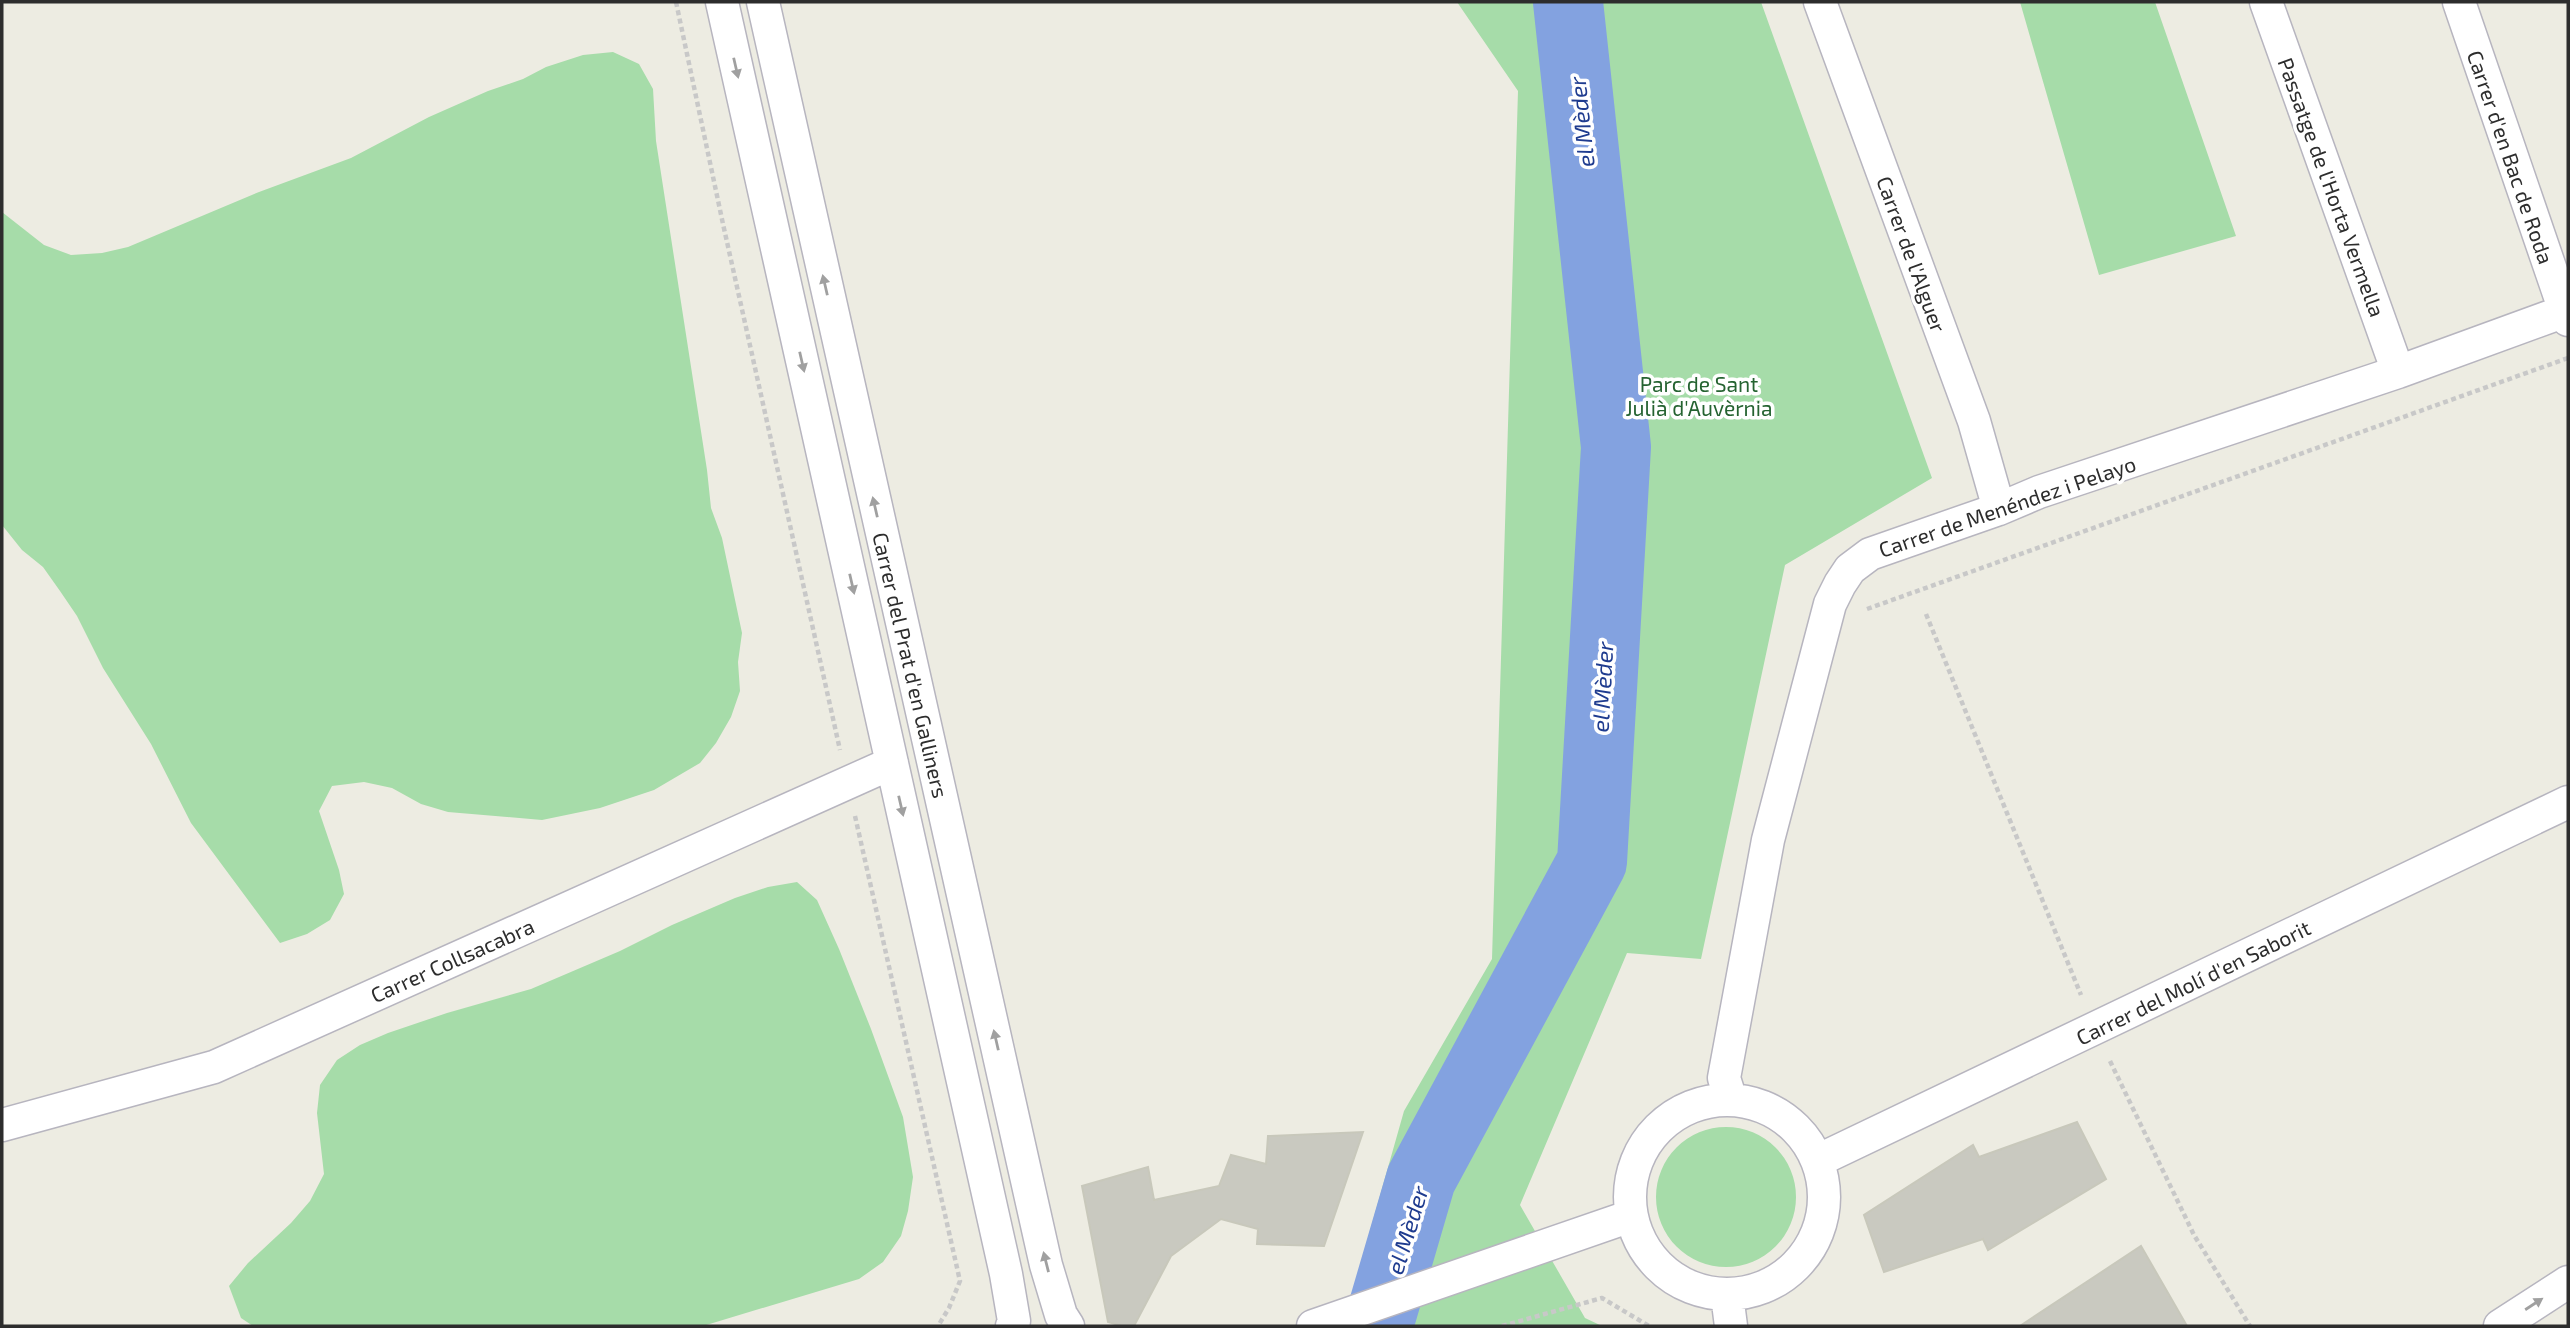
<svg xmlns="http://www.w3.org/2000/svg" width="2570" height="1328" font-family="'Exo 2',sans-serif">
  <rect width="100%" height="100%" fill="#edece2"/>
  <path fill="#a6dca9" d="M1457,2H1761L1932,478L1785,565L1701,959L1627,953L1520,1205L1585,1318L1602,1326H1343L1404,1111L1492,959L1518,91Z
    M2020,2H2155L2236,236L2099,275Z
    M613,52L639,64L653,89L656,141L707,470L711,508L722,538L742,633L738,662L740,691L731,717L716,743L700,763L654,790L600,808L542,820L448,812L421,804L392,788L364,782L332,786L319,811L339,870L344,894L330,920L307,934L280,943L191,823L151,744L103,668L77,616L60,591L43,567L22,550L2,525V212L44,245L71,255L102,253L128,247L259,192L351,158L429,117L488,91L523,79L546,67L583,55Z
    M797,882L817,900L839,949L871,1029L903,1117L913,1177L908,1211L901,1236L883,1262L859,1279L703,1326H253L241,1318L229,1286L248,1263L291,1223L310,1201L324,1174L317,1113L320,1085L337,1060L360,1045L388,1033L447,1013L531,989L620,951L672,925L735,898L768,887Z
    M1656 1197a70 70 0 1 1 140 0a70 70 0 1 1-140 0Z"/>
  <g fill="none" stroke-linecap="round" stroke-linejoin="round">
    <path stroke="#83a2e0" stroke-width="70" d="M1378,1326L1421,1179L1592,862L1616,447L1568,2"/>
  </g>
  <path fill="#c9c9c0" stroke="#c8c8bb" stroke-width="2" d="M2077,1122L2106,1179L1988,1250L1983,1239L1884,1272L1864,1215L1973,1145L1979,1157Z
    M1363,1132L1324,1246L1257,1244L1258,1229L1221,1219L1171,1256L1134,1326H1122L1108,1322L1082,1186L1148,1167L1154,1200L1219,1186L1231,1155L1266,1164L1268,1136Z
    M2141,1246L2187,1326H2020Z"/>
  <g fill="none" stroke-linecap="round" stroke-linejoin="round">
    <g stroke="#b7b5bf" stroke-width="35">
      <path id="minor" d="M722,2L1006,1274L1014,1321L1012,1326
        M763,2L1046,1265L1061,1315L1068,1326
        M1820,2L1974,421L1999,509
        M2266,2L2398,372
        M2459,2L2568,320
        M1731,1100L1724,1078L1768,840L1830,604L1840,584L1850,569L1870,554L1999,509L2039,492L2398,372L2568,310
        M1630 1197a97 97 0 1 1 194 0a97 97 0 1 1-194 0Z
        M2,1125L214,1067L892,763
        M1817,1161L2568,802
        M1727,1295L1731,1326
        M1313,1326L1631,1216
        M2500,1326L2568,1282"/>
    </g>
    <path stroke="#c8c8c8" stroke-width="4.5" stroke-dasharray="5 3.5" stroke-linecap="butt" d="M676,2L723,224L840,750
      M1867,609L2568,358
      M1926,614L2081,995
      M855,816L960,1281L949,1308L938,1326
      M2110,1061L2194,1235L2250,1326
      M1502,1326L1602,1298L1649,1326"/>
    <use href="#minor" stroke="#fff" stroke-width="32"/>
  </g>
  <defs><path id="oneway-solid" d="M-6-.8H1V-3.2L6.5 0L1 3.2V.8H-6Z" transform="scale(1.75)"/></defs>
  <g fill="#a0a0a0">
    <use href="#oneway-solid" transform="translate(736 68) rotate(77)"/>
    <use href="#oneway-solid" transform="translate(825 285) rotate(-103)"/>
    <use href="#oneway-solid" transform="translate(802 362) rotate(77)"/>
    <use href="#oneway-solid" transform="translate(875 507) rotate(-103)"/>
    <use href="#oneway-solid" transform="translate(852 584) rotate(77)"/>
    <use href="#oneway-solid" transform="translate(901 806) rotate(77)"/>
    <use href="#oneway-solid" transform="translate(996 1040) rotate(-103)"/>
    <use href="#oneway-solid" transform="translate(1046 1262) rotate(-104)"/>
    <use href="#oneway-solid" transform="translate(2534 1304) rotate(-33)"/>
  </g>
  <g text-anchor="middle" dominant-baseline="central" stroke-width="7" stroke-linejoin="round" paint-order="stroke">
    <g font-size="21" fill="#2d2d2d" stroke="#fff">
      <text transform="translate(2511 157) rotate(71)">Carrer d'en Bac de Roda</text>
      <text transform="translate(2332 187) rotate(70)">Passatge de l'Horta Vermella</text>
      <text transform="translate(1912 254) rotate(70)">Carrer de l'Alguer</text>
      <text transform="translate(2007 506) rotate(-19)">Carrer de Menéndez i Pelayo</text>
      <text transform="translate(911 665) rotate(77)">Carrer del Prat d'en Galliners</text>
      <text transform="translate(452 960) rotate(-24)">Carrer Collsacabra</text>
      <text transform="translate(2193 982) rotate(-26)">Carrer del Molí d'en Saborit</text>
    </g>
    <g font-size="21" fill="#256331" stroke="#fff">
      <text x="1699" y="383">Parc de Sant<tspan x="1699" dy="24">Julià d'Auvèrnia</tspan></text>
    </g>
    <g font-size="23" font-style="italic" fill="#1f3c8f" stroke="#fff">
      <text transform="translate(1581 122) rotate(-96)">el Mèder</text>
      <text transform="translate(1602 687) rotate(-87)">el Mèder</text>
      <text transform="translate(1407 1230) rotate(-73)">el Mèder</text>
    </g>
  </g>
  <rect width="2570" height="1328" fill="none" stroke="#2d2d2d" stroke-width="7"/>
</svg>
